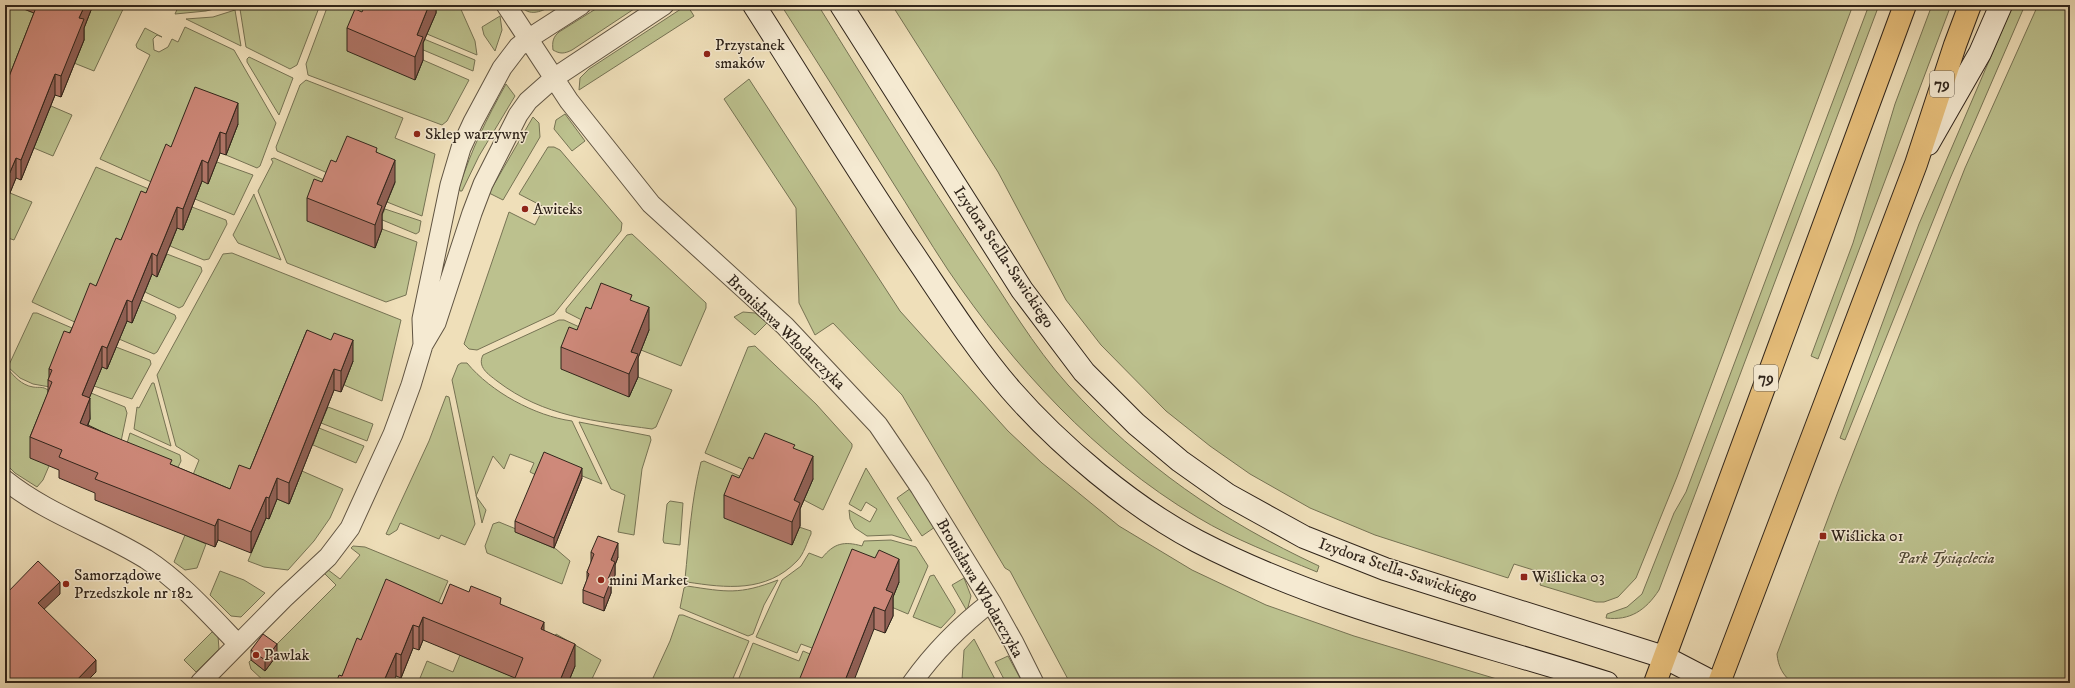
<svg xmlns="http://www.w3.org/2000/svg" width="2075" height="688" font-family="'IM FELL DW Pica',serif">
  <rect width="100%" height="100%" fill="#efdfb9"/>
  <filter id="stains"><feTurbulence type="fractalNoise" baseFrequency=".005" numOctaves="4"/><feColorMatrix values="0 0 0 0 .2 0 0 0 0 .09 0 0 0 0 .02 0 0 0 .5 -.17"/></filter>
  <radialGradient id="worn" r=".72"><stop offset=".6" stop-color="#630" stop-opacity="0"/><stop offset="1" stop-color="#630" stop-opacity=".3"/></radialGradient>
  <path fill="#bcc18e" stroke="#767354" d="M5,5H14L53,21L5,107Z
    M93,5H125L94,71L69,61L76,59L84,40L81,33Z
    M179,5H230L206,11L175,14Z
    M254,5H320L297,65L290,69L246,47L240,9Z
    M328,5H353L371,13L415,80L423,60L469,80L447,121L442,125L308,75L306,64Z
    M417,5H459L475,41L477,55L427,34Z
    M520,5H553C543,11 529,18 520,5Z
    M602,5H640L572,50C564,54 560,54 553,50C552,42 553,37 559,32Z
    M687,5L694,16L579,90L580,78L589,69Z
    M781,5H818C870,89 922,173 977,256C1006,299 1033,346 1068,385C1141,465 1222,521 1319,566L1317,572C1276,555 1235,540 1197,517C1095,456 1014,367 948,270C928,240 910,209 890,178C854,120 818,63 781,5Z
    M892,5H1853L1677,477L1636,578L1618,597L1604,602H1596L1540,585L1543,573L1514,564L1508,578L1375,535L1310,508L1250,474L1210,446L1166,411L1101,345L1066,300L998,172Z
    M1869,5H1879L1659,590C1646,610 1630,621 1606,618L1607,614L1627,607L1642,594L1674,513L1686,492Z
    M1932,5H1951L1818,359L1811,356L1853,243L1895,104Z
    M2013,5H2025L1949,181L1845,440L1840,438L1919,224Z
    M2038,5H2070V683H1793C1783,676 1778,666 1777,654L1839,489L1965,168Z
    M235,10L241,46L186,19L213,17Z
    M500,16L502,30L495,51L484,35L482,27Z
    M185,27L234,50L276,123L260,166L257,168L226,155L238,124L158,185L100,159L150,55L137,48L136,45L145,28L162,37L157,35L153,39L154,50L159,52L168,47L172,39L178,42Z
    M424,39L475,60L473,71L421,49Z
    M249,57L293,78L279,115L247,62V59Z
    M749,79L900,311L1008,431L1042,463L1119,526L1192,570L1266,605L1354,636L1510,683H1070L1010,571L1005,568L902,395L833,323L815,335L799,303L796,208L724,99Z
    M306,80L403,118L395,138L435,154L422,216L387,202L395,183L339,178L277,151L276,147L300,85Z
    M506,84L515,96L479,156L462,191H460L459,188C472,148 486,120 506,84Z
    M51,106L72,115L53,156L29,146Z
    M565,114L585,141L572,151L554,129L556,120Z
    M533,117L539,123L540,137L503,200L489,193Z
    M548,147H554L560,150L622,223L621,231L554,314L477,350L469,349L464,344L509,212L535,225L544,207L519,194Z
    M274,158L331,183L374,248L382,229L417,242L406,295L386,302L287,263L258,191L273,162L271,159Z
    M217,162L253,175L234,215L195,199L202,181Z
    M96,167L156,192L81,325L32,302Z
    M10,193L32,202L14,240L5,237V205Z
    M254,194V195L281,260L238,243L233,235Z
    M192,207L226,220L227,224L209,259L204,260L170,246L177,228L183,230Z
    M385,209L421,221L419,232L416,234L380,219Z
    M632,234L706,303V308L681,366L641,350L566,312V309L627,235Z
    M232,253L401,320L382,401L344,385L353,361L250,490L232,505L186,492L199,460L176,446L157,375L223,254Z
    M167,254L201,267L202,271L183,306L179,308L145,292L152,274L157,276Z
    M141,300L175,315L176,318L157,352L154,354L119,339L127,321L132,323Z
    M743,312L755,313L767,323L755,335L734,317Z
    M33,313H37L79,331L50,387L33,384L20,378L8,367Z
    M559,320H564L586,330L629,397L638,377L672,390L656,427L652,429C595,421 544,417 497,381C488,374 477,367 483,355Z
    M755,346L816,404L852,444V447L823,510L756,475L705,453L748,347Z
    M116,347L150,360L151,364L132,399L94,386L102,367L107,369Z
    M461,363H467C491,392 535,416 572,421L602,484L543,460L536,475L530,472L534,463L510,454L504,469L493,456L476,496L486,510L482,523L452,380L458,365Z
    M7,368C14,376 21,385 33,387C40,388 42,386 48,390L49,466L43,480L37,487L15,473L5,463V372Z
    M152,383H154L171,446L134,429L137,407L139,408Z
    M91,393L125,407L127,413L119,451L74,435Z
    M446,396L449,397L475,524L465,545L441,535L439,539L400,523L397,530L389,535L386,534L429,441Z
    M328,407L373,424L367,441L321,423Z
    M579,422L650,436L651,440L642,469L634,535L618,532L625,495L611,489Z
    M319,428L364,446L356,463L313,445Z
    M130,433L180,455L181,461L172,480L122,461Z
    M704,461L749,480L792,545L799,527L811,531V534C807,542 804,554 797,561C766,593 726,588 687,582L685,579C689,540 691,501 701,462Z
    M866,468L912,541L892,535L867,536L855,528L850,519L849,510L870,522L877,509L866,502L861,511L849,504Z
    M302,471L343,489L330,518L314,541L288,570L264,567L248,561L264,523L259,521L277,499L289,504Z
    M911,488L935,527L922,536L897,498Z
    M670,501L683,503L680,545L664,543L663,540L667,504Z
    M499,522L516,529V532L556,549L570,561L562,584L487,553L485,546L493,524Z
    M185,535L206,544L197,568L185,570L174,562Z
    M891,540L916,547L928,566L908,614L889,606L899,582L820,651L801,644L797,653L756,637L782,580L801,566L809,553L822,558C834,543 844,541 862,546L864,541Z
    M353,546L365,547L448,581L430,622L348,683H266L251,669L249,662L251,660L265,671L276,645L336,585L324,573L327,569L340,579L360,555L351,548Z
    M220,571L244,580L265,593L241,617L231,616L210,595Z
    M934,575L955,610V613L941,628L913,617L930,576Z
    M964,578L971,596L967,611L952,585Z
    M778,580L764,605L753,634L748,636L680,608L684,588L687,586C727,592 739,595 778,580Z
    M679,615H683L749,641L731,683H661L653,678L670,641Z
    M215,631L218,636L219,649L196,672L184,660L212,632Z
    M556,634L601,660L590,683H568L552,643Z
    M974,639L997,683H964L962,680L964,650Z
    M753,643L799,661L803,651L817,657L807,683H737Z
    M460,655L528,683H418L427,661L453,672Z
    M1008,656L1020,678L1010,683H1006L995,662Z"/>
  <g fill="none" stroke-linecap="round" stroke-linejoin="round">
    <g stroke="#605442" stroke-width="21">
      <path id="street" d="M506,5L569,101L651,204L785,326L878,425L920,487L991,602L1014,643L1034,683
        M423,345L422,319L450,185L461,148L473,122L502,68L518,47L528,39L581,5
        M5,480C47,514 101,531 146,559C181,582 209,614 238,644
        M200,683L284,598L328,557L350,528L393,434L411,385L423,345L436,323L472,213L483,184L518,115L528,101L554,78L664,5
        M912,683C934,652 961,625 991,602"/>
    </g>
    <g stroke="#30251b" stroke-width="24">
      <path id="secondary" d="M754,5C805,85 855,167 908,246C941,294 973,346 1011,390C1059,445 1132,507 1197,541C1326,608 1469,639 1607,683
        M841,5L1022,290L1084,372L1136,424L1180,461L1228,495L1304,537L1385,569L1664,657L1714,683
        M1928,144L1980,53L2001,5"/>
    </g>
    <g stroke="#30251b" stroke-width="24">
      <path id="primary" d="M1655,683L1905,5
        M1719,683L1916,164L1955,45L1970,5"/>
    </g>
    <use href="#street" stroke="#f5ead2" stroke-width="19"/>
    <use href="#secondary" stroke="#f5ead2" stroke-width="22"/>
    <use href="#primary" stroke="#e8c07c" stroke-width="22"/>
  </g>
  <path fill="#b17669" stroke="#30251b" d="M14,5H93L84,28V40L61,97L55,95L21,180L16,178L5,205V87L34,13Z
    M436,5V13L423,43V60L415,80L347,51V28L362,12Z
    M238,124L226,155L220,153L208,184L202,181L183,230L177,228L157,277L152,274L132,323L127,321L107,369L102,367L89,398L90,419L88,425L172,465L230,489L250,469L307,330L353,361L341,392L334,390L289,504L277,499L269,519L266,518L251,553L218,540L215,547L95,500V493L59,478V470L30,458V437L48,393V380L49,378V369L96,286L171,147Z
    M377,152L395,182L382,214V229L375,248L307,221V198L322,182L336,162Z
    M632,301L649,330L638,358V377L629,397L561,369V347L577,330L591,309Z
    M795,449L813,479L800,509V526L792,545L724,518V495L739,478L753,459Z
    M582,478L554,548L515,532V521Z
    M591,552L618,557L615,565V575L611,584V593L604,611L583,603V590L587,580V572L591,563Z
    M899,582L893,597V616L885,633L874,629L798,683Z
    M442,604L501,605L544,630L575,666L568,683H513L515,678L423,640L419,650L413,648L401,678L396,676H342L361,640Z
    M251,650L277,655L265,671L251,660Z"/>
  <path fill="#906055" stroke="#30251b" d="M85,5H93L84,28V40L61,97V76L79,18Z
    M429,5H436V13L423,43V60L415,80V57L417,35Z
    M55,74V95L21,180V160Z
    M238,103V124L226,155V134Z
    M220,132V153L208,184V163Z
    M16,158V178L5,205V184Z
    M202,160V181L183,230V209Z
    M395,160V182L382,214V229L375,248V225L377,204Z
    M177,207V228L157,277V256Z
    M152,253V274L132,323V302Z
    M127,300V321L107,369V348Z
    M649,307V330L638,358V377L629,397V374L631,352Z
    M353,340V361L341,392V371Z
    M102,346V367L82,416V395Z
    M334,369V390L289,504V483Z
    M90,398V419L80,443V423Z
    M813,456V479L800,509V526L792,545V522L794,500Z
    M582,468V478L554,548V538Z
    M277,478V499L269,519V498Z
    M266,497V518L251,553V532Z
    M218,519V540L215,547V526Z
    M618,543V557L615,565V575L611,584V593L604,611V598L611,560Z
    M899,559V582L893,597V616L885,633V611L886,590Z
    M60,582V594L38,615V603Z
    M874,607V629L853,683H844Z
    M423,617V640L419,650V627Z
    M544,622V645L541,629Z
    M413,625V648L401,678V655Z
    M277,644V655L265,671V660Z
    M575,644V666L568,683H561V678Z
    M396,653V676L393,683H383Z
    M96,660V672L85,683H74Z"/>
  <path fill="#ce897a" stroke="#30251b" d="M37,5H85L79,18L84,19L61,76L55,74L21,160L16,158L5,184V87Z
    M365,5H429L417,35L423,37L415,57L347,28L355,9L362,12Z
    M195,87L238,103L226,134L220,132L208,163L202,160L183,209L177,207L157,256L152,253L132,302L127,300L107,348L102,346L82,395L90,398L80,423L172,460L170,464L230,489L239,465L250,469L307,330L331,340L334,333L353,340L341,371L334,369L289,483L277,478L269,498L266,497L251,532L218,519L215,526L95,479L98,473L59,457L62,450L30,437L52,382L48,380L52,370L49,369L64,331L70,333L90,283L96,286L116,238L121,240L141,191L146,193L166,144L171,147Z
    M347,136L377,148L376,152L395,160L377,204L382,206L375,225L307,198L314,179L322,182L331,160L336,162Z
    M601,283L632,295L630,300L649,307L631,352L638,354L629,374L561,347L569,327L577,330L586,307L591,309Z
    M765,433L795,445L793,448L813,456L794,500L800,503L792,522L724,495L732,475L739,478L749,457L753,459Z
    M544,452L582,468L554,538L515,521Z
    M598,536L618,543L611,560L615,562L608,579L611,580L604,598L583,590L589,574L587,572L594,554L591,552Z
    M852,549L875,558L879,550L899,559L886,590L893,593L885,611L874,607L844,683H798Z
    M38,561L60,582L38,603L96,660L74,683H5V595Z
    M386,579L442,604L450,584L469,592L471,586L501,598L500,604L544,622L541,629L575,644L561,678L564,680L563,683H513L523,658L423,617L419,627L413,625L401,655L396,653L383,683H336L339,675L342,676L357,638L361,640Z
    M263,634L277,644L265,660L251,650Z"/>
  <g fill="#8f2418" stroke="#f5ead2" stroke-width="1.5">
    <circle cx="707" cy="54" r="4"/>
    <circle cx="417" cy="134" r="4"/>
    <circle cx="525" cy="209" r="4"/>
    <rect x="1819" y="532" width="8" height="8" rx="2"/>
    <rect x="1520" y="573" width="8" height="8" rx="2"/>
    <circle cx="601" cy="580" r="4"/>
    <circle cx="66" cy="584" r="4"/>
    <circle cx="256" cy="655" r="4"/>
  </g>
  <g text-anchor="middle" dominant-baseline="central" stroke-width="3" stroke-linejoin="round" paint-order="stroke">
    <g fill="#f5ead2" stroke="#6b6052" stroke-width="1">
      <rect x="1930" y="71" width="24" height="26" rx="3"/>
      <rect x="1754" y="365" width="24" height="26" rx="3"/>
    </g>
    <g font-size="15" font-weight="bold" fill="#30251b">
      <text x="1942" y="84">79</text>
      <text x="1766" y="378">79</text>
    </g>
    <g font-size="16" fill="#30251b" stroke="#f5ead2" text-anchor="start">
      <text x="715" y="45">Przystanek<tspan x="715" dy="18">smaków</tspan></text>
      <text x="425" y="134">Sklep warzywny</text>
      <text x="533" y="209">Awiteks</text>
      <text x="1831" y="536">Wiślicka 01</text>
      <text x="74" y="575">Samorządowe<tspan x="74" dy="18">Przedszkole nr 182</tspan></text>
      <text x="1532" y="577">Wiślicka 03</text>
      <text x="609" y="580">mini Market</text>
      <text x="264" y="655">Pawlak</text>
    </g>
    <g font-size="16" fill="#30251b" stroke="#f5ead2">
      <text transform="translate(1004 257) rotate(56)">Izydora Stella-Sawickiego</text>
      <text transform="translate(786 332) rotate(44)">Bronisława Włodarczyka</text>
      <text transform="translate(1398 570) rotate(19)">Izydora Stella-Sawickiego</text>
      <text transform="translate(980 588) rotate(60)">Bronisława Włodarczyka</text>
    </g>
    <g font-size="16" font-style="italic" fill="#534c38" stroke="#f5ead2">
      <text x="1946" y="558">Park Tysiąclecia</text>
    </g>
  </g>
  <rect width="2075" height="688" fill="none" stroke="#efdfb9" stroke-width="20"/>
  <rect x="6" y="6" width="2063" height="676" fill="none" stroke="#30251b" stroke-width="2"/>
  <rect x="10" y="10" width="2055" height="668" fill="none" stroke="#30251b"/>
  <rect width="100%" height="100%" filter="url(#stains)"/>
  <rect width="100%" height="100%" fill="url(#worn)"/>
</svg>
